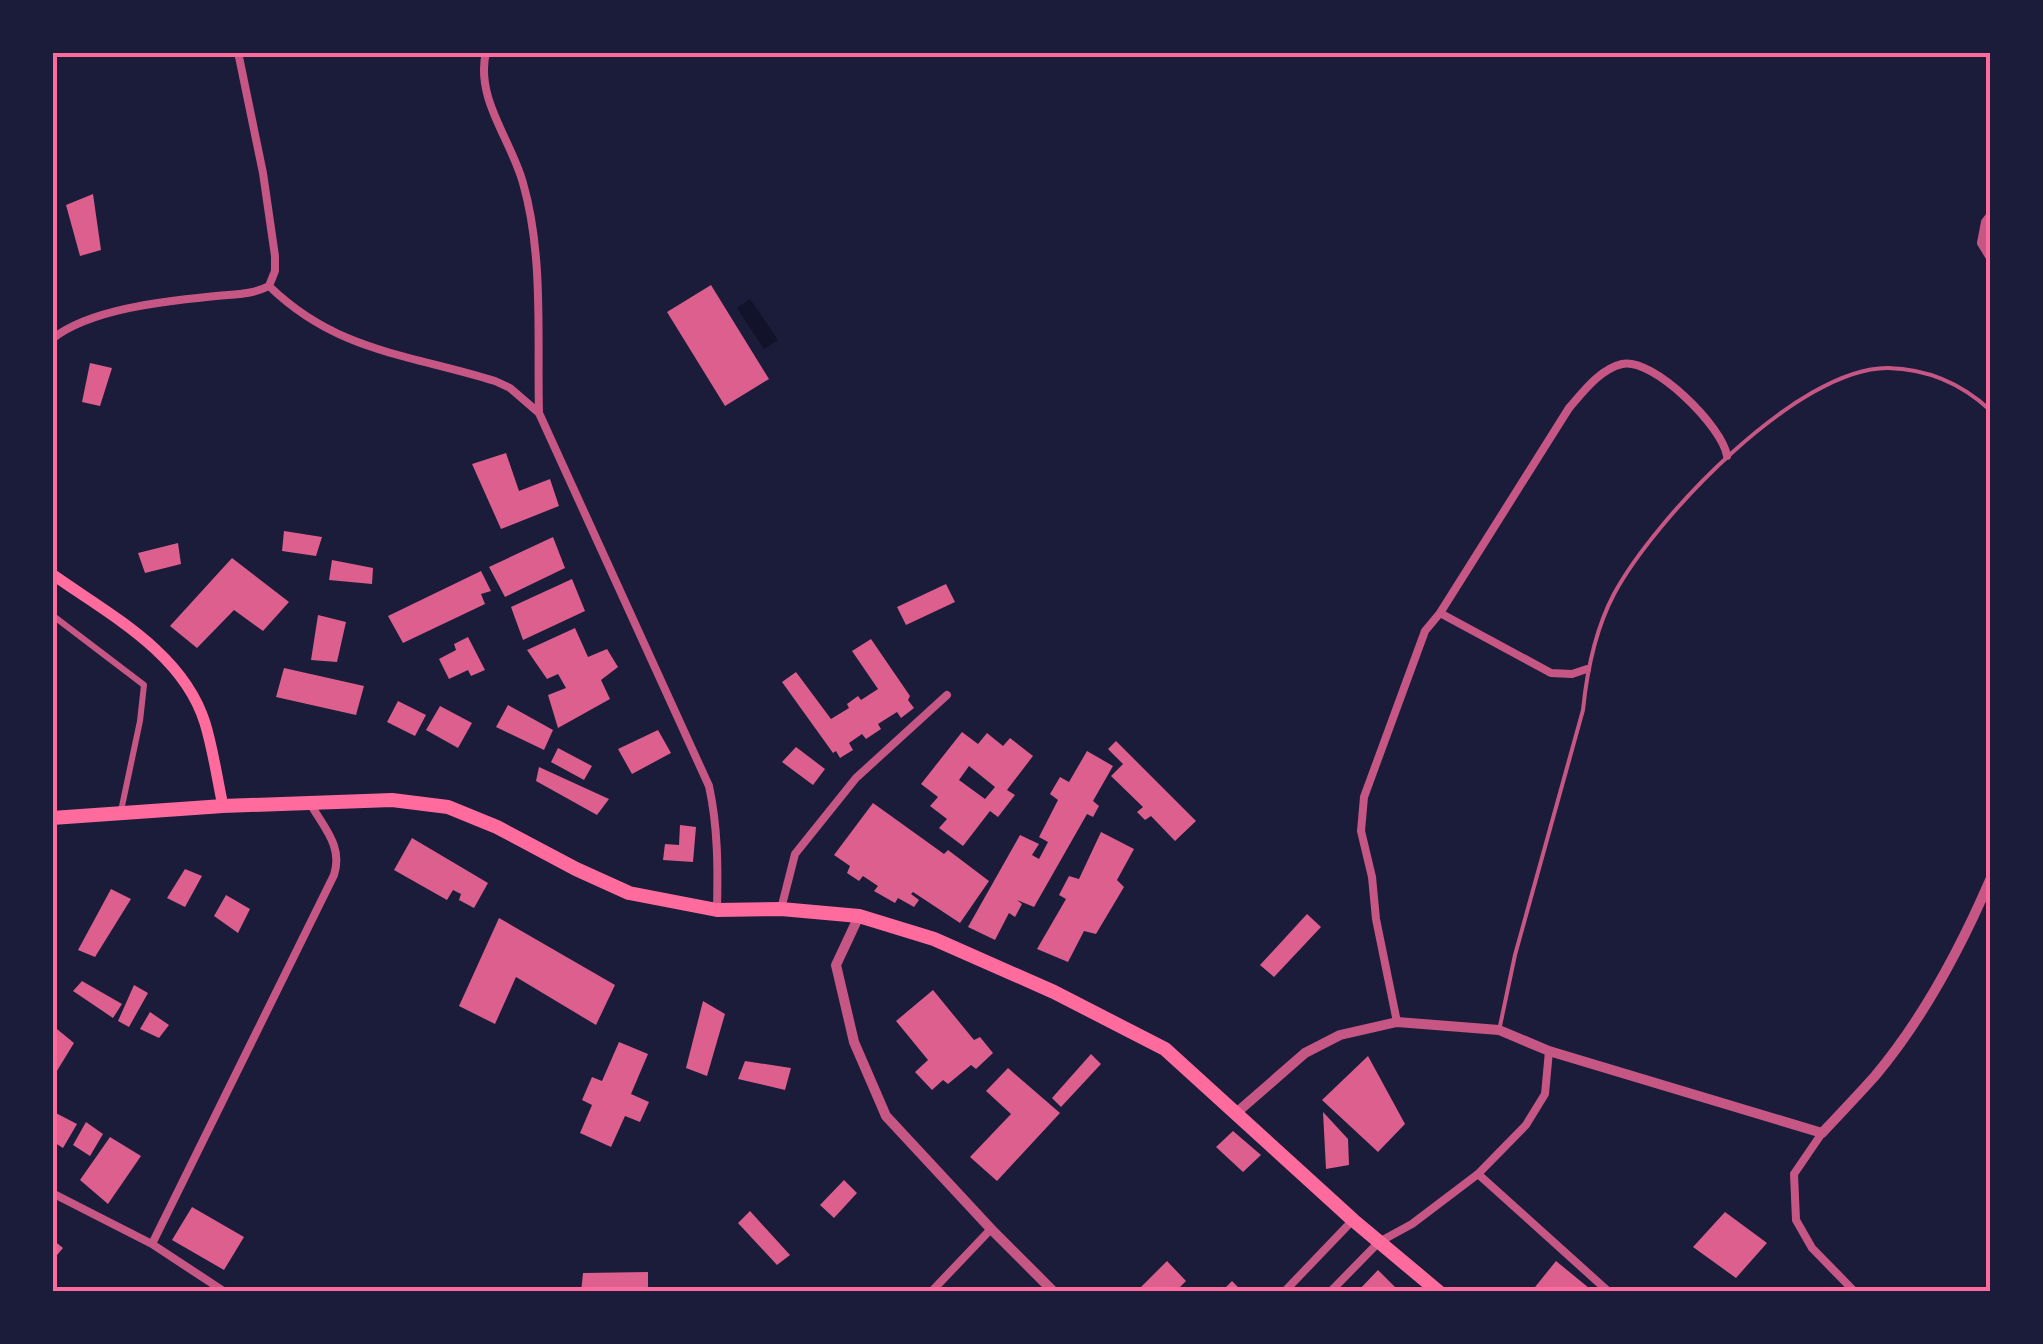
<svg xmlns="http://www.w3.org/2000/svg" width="2043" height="1344" font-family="'Archivo Narrow',sans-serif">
  <rect width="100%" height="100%" fill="#1b1b3a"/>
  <path fill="#12122b" d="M750,299L778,340L764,349L737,308Z"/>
  <path fill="#dd5f8e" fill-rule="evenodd" d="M93,194L101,250L80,256L66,205Z
    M711,285L769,379L725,406L667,312Z
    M90,363L112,368L100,406L82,402Z
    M506,453L519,491L550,479L559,506L501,529L472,464Z
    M284,531L322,537L316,556L282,551Z
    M553,537L565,568L505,597L489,567Z
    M178,543L181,564L145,573L138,553Z
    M232,558L289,602L263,631L234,610L197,648L170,626Z
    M332,560L373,568L372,584L329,580Z
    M481,571L491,591L481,594L485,604L403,643L388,616Z
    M572,579L585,611L523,640L511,607Z
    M946,584L955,602L906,625L897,607Z
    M318,615L346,622L337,662L311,660Z
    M575,628L588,657L607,649L618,667L601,680L610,699L558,728L548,695L566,688L558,674L547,679L527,650Z
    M468,637L485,670L471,676L468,670L449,679L439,659L456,650L454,644Z
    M871,639L910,696L908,700L914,708L901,718L897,712L878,724L881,729L866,739L862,734L849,743L853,750L840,758L836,751L833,753L782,682L796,672L831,719L849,708L847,704L858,696L861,700L878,689L852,651Z
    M284,668L364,686L356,715L276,697Z
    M398,701L426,715L415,736L387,722Z
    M508,705L553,730L544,750L496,727Z
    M440,706L472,723L458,748L426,730Z
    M658,730L671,753L632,774L618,749Z
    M962,732L978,744L987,733L1003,746L1010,738L1033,756L1007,790L1015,795L998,817L990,811L963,846L939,828L947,819L930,806L938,797L921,784ZM969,766L995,787L985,799L959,780Z
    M1116,741L1196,821L1175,841L1151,816L1145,820L1137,812L1143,807L1111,776L1123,764L1108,749Z
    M796,747L825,769L813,785L782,762Z
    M558,748L592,766L584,780L551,762Z
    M1087,751L1113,766L1093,801L1099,806L1093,817L1087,814L1034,907L1017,900L1022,904L1015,917L1009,913L995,940L968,927L1020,835L1039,844L1032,855L1039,859L1048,842L1039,837L1058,800L1050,794L1060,777L1069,782Z
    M539,767L609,799L597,815L536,781Z
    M873,803L944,854L948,850L989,881L960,923L913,892L911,894L919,900L914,907L898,898L895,903L874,891L878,886L863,876L859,881L847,873L850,866L834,855Z
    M680,825L696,827L693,862L663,860L665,844L679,845Z
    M1101,832L1134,849L1117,880L1124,887L1096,934L1084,931L1068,962L1037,949L1066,899L1059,895L1069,876L1079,879Z
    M412,838L488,883L474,908L459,900L461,894L453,890L447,900L394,870Z
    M185,869L202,876L185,907L167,898Z
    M111,889L131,899L95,957L78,950Z
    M226,895L250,909L238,933L214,916Z
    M1307,914L1321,927L1274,977L1260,965Z
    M499,918L615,985L596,1025L516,977L495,1024L459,1006Z
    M82,981L122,1004L113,1018L73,991Z
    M134,985L148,993L129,1027L118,1021Z
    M933,990L974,1040L980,1037L993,1053L976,1069L971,1065L948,1084L943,1080L932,1090L915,1072L928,1060L896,1021Z
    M703,1001L725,1014L707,1076L686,1068Z
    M150,1012L169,1025L159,1038L140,1029Z
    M52,1025L74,1043L52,1079Z
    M619,1042L648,1054L631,1094L649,1102L640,1122L625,1116L611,1147L580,1133L592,1105L582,1100L592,1077L602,1081Z
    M1091,1054L1101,1064L1061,1107L1052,1098Z
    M1368,1056L1405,1124L1378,1152L1322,1100Z
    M745,1061L791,1068L785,1090L738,1079Z
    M1008,1068L1060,1113L997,1181L970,1157L1011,1114L986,1091Z
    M52,1111L77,1124L63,1148L52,1141Z
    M1323,1112L1348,1139L1349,1165L1326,1169Z
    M86,1122L103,1134L90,1156L73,1145Z
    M1233,1131L1261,1155L1243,1172L1216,1147Z
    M110,1137L141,1156L108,1204L80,1180Z
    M844,1180L857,1193L834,1218L820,1205Z
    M192,1207L244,1237L224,1270L172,1240Z
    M750,1211L790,1255L777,1265L738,1223Z
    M1725,1212L1767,1243L1736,1278L1693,1247Z
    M52,1239L63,1248L52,1261Z
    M1167,1261L1186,1281L1175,1292H1136Z
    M1556,1261L1589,1288L1586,1292H1531Z
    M1378,1270L1400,1292H1357Z
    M648,1272V1292H581L583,1273Z
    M1232,1281L1243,1292H1221Z"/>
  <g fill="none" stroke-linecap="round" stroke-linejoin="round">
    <path stroke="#c65784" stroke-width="4" d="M1500,1026L1515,955L1583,710C1587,670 1595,630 1614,594C1654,519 1798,367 1888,368C1928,369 1962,384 1990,410"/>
    <path stroke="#c65784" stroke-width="6" d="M52,615L144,685L140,721L121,811"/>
    <path stroke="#c65784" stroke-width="8" d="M238,52L263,173L275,256V271L269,286
      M486,52C475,99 511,139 523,183C544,256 537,338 539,413
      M269,286C337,352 408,354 495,381L510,388L539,413L709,786C718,827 718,868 717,910
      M52,339C91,308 168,301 216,296C236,294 251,295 269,286
      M1587,669L1572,674L1551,673L1440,613L1569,408C1583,392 1600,369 1622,364C1653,357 1723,427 1727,456
      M781,909L795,854L856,778L947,695
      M1397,1022L1376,919L1372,877L1361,831L1364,797L1425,631L1440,613
      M1822,1133L1794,1174L1796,1220L1812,1248L1855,1292
      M1478,1174L1609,1292
      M52,1193L152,1244L225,1292
      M152,1244L334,875C343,847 325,829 311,805
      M931,1292L991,1229
      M1284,1292L1353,1220
      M1330,1292L1379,1242L1412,1224L1478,1174L1526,1125L1545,1094L1549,1051"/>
    <path stroke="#c65784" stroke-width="10" d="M1990,217L1986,222L1982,243L1990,256
      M859,916L836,965L854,1042L886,1116L991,1229L1054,1292
      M1235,1114L1305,1053L1340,1035L1397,1022L1499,1030L1549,1051L1822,1133C1840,1114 1858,1095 1875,1076C1923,1019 1961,947 1990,880"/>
    <path stroke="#ff6b9d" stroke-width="11" d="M52,574C108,614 183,652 205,723C213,749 217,778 223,806"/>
    <path stroke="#ff6b9d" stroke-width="14" d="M52,818L223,806L392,800L448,807L497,827L576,869L629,893L717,910L781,909L859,916L934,939L1054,992L1165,1049L1353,1220L1439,1292"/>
  </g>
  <rect width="2043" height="1344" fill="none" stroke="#1b1b3a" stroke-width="110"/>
  <rect x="55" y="55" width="1933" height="1234" fill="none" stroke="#ff6b9d" stroke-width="4"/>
</svg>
